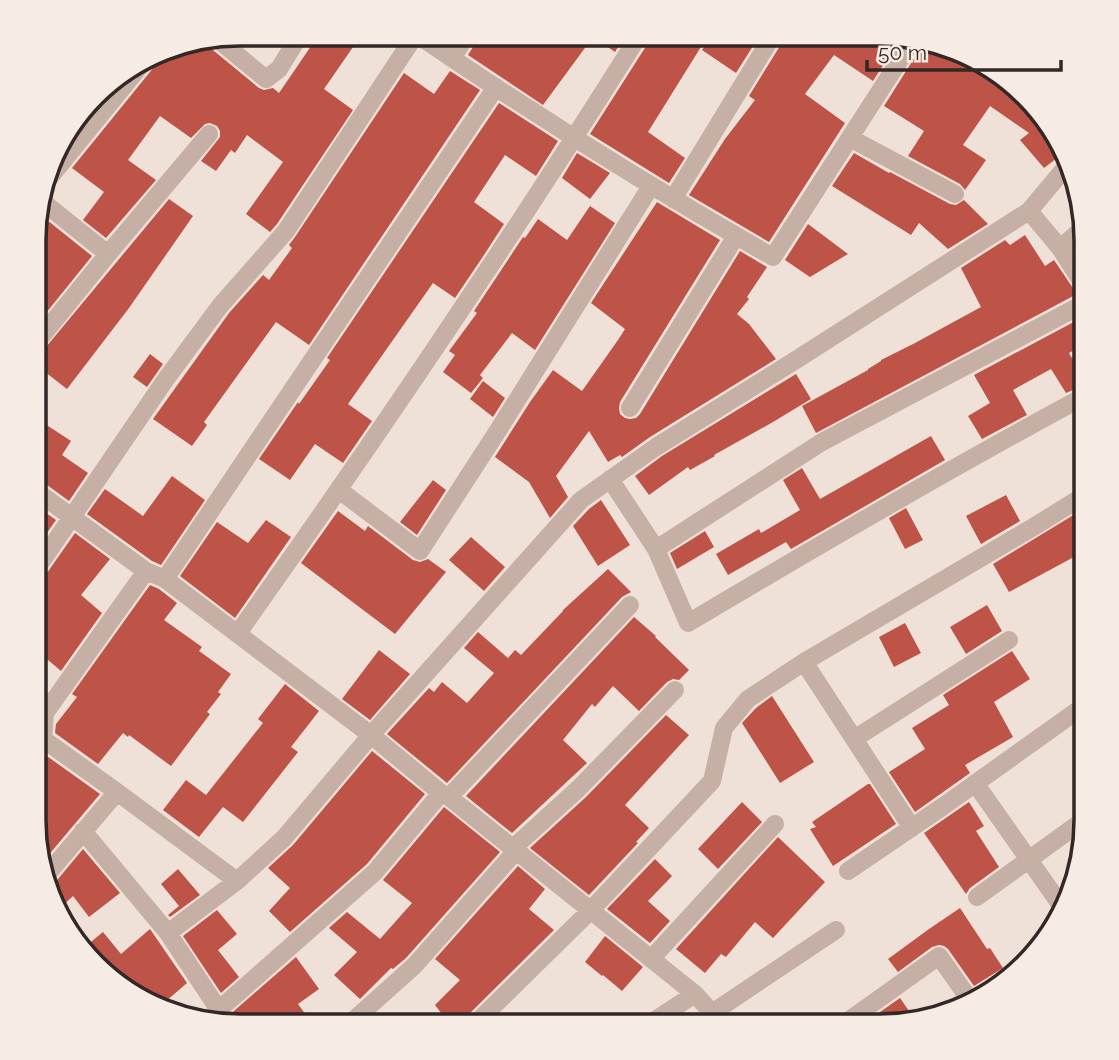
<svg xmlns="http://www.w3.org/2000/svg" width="1119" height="1060" font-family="Raleway,sans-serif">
  <rect width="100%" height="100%" fill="#efe1d8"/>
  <path fill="#be5447" d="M320,33L362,34L324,89L353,110L277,224L270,232L246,214L283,162L247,135L235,153L231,150L216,171L201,161L220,137V131L217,126L210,123L205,124L191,138L160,116L128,160L156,180L106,238L83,220L104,192L72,168L154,67L156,61L155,55L173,44L204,39L208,46L259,88L264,90L273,88L279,93Z
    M481,34H626L615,52L593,37L543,105L468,55Z
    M651,34H709L648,132L685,158L669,183L590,134L650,40Z
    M713,34L731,35H760L736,73L702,50Z
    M784,35H858L889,56L873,81L834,55L805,94L845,123L769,242L689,195L725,139L755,100L749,96L783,41Z
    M925,41L982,61L1043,114L1065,152L1044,168L1020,140L1029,133L990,106L963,145L986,160L965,190L960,184L908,156L924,131L884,106Z
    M450,71L480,90L309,345L276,322L204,422L207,425L192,446L153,419L229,313L263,275L269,280L292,248L289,245L295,237L404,73L434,94Z
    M117,77L55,153L61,136L103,85Z
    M499,103L558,141L536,176L505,155L474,202L504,224L484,255L455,298L433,283L348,404L372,421L343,463L315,444L290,480L259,459L298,402L299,404L330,360L327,358Z
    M577,153L610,173L590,199L562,178Z
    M854,153L889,173L890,172L950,204L956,205L964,200L988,224L948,249L919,223L911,235L832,186Z
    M169,199L193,216L129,308L67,389L36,365V359Z
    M657,202L720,240L620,402L619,408L620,414L625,418L630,419L636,418L640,414L740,251L767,267L747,297L749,299L737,314L749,324L776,359L650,437L622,457L620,455L608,462L589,431L556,476L568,497L550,518L529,482L495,457L530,402L553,370L582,391L618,340L625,329L591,303Z
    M590,206L615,223L535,350L512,333L480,375L483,378L471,393L443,372L455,355L449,351L477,313L474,311L523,237L525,238L538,219L567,240Z
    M37,212L92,256L42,318L37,314Z
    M808,224L848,254L810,277L785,260Z
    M1025,235L1045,266L1054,260L1077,294L816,433L802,406L868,370V369L881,361V360L915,343L981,307L961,268L1005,240L1010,245Z
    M1085,242V266L1075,250Z
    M1085,316V344L1069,353L1085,380V385L1066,393L1051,369L1013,390L1027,415L982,439L968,416L990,403L974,375Z
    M150,354L163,364L147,387L133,377Z
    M796,374L811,399L773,422L714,455L715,456L690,470L688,467L649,495L635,476L662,456Z
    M483,381L505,398L493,417L470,399Z
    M36,418L71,441L62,455L88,473L69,501L43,482L36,480Z
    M931,436L945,460L791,549L786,542L728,575L716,554L759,529L761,533L800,510L783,480L802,468L820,499Z
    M172,476L205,500L161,565L152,561L87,514L105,489L143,516Z
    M433,480L446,490L417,535L400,522Z
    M1006,495L1020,521L981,544L966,516Z
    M601,500L630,545L598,566L573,526L589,509Z
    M35,505L56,520L35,550Z
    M906,508L923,540L905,549L889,518Z
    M1085,508V551L1009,592L993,564Z
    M338,511L365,531L368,526L413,560L420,562L428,559L446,572L395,634L301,563Z
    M266,520L291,537L235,618L180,576L217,522L248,543Z
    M705,531L714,547L677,569L670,553Z
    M75,533L110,559L81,595L102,613L61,671L35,649V590Z
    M471,537L505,567L484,591L449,560Z
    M608,569L631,592L622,597L447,783L387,734L429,688L434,692L442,682L467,703L494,673L464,648L478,632L508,658L515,650L521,655L563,611V610Z
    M150,585L159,589L177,603L164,620L202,647L199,651L231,674L218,692L221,694L207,712L210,714L171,766L129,735L128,737L123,733L98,764L55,733L56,724L77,697L72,694Z
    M987,605L1002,631L966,654L950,627Z
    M634,617L656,636L655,637L689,670L679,680L673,679L667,682L639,711L613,686L595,707L592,704L563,740L587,763L512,833L466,796Z
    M905,623L921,653L894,667L879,637Z
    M379,650L410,674L370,720L342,699Z
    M1012,651L1030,679L994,702L1013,737L965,765L970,773L915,812L889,772L925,749L912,728L949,705L943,695Z
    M285,684L319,711L291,747L298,752L243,822L223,807L199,837L163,810L186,780L206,795L263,723L258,719Z
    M772,696L814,762L780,783L742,723L756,708Z
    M666,715L689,735L625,805L649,828L636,842L638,843L589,895L530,848L586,797Z
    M372,751L425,794L367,864L290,932L269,911L290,888L268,868L293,845Z
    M44,754L100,794L41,864L34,834V758Z
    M868,784H870L896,824L833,866L810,829L816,827L812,822Z
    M742,802L762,822L718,869L698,849Z
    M969,802L984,826L976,831L999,867L970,888L966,894L924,833Z
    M444,807L500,852L406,958L393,969L391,968L360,999L334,975L357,952L329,928L347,912L380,939L412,903L383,880Z
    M778,837L825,882L773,938L755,922L726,957L721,954L705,973L676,949Z
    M83,849L120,893L89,917L73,896L56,912L49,899L46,889L53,885Z
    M655,859L672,876L648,901L670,921L650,943L607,909Z
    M518,866L545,889L529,909L554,930L465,1018L462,1026H451L435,1005L460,980L435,959Z
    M178,869L200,895L170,917L168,915L179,906L161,884Z
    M960,908L987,949L990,948L1003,968L974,986L948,949L944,946L939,945L932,947L898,972L888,959L929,929Z
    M217,910L237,934L218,950L239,977L221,993L183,936Z
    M150,929L187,983L158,1008L148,1005L81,950L103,932L121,954Z
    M605,936L643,967L622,991L603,975L602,976L585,962Z
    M296,957L319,989L298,1004L314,1026H226L219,1024Z
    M900,998L916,1021L893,1026H860Z"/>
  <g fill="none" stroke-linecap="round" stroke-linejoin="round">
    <path stroke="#c6b0a5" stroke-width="18" d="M416,34C532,113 651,188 773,257L914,38
      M215,37L266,79L279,69L301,33
      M452,58L468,34
      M850,138L955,194
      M41,188L145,60
      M38,198L108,254
      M673,199L773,35
      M1029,211L1070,162
      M1060,248L1085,287
      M36,343L108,254L209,134
      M630,408L736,236
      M610,479L656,549L822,442L1085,303
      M339,490L420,551L499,429L651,186
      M36,491L146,571L165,579L371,735L441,793L449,797L695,994L712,1013L721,1026
      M656,549L688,623C819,545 951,468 1085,396
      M35,571L166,379L220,306L286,231L416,34
      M165,579L496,87
      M238,633C377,437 512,238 640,34
      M804,662L912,828
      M854,739L1009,640
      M36,746L43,739L45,713L146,571
      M34,747L43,739L117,792L237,881
      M975,783L1065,911
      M449,797L630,605
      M83,831L168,933L219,1010
      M513,848L578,789L675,690
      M848,871L945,805L1085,705
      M44,878L117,792
      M977,897L1085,819
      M168,933L237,881L284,838L371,735L581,500L656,447L799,358L1029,211L1060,248L1085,227
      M651,959L775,824
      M712,1013L836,930
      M206,1021L375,872L441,793
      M347,1026L414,966L516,851
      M473,1026L590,911L712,781L724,728L748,699L804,662L1035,526L1085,495
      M646,1026L695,994
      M841,1026L939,956L972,1003"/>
  </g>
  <path d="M0 0H1119V1060H0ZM240 46H880A194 194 0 0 1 1074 240V820A194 194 0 0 1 880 1014H240A194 194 0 0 1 46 820V240A194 194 0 0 1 240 46Z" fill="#f7ece4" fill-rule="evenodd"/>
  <path fill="none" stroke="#332826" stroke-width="3.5" d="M240 46H880A194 194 0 0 1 1074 240V820A194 194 0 0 1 880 1014H240A194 194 0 0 1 46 820V240A194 194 0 0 1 240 46Z"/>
  <path d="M867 60v10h194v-10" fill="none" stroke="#332826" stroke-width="3.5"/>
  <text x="878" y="60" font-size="21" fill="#332826" stroke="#f7ece4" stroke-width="5" paint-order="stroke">50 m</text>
</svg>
